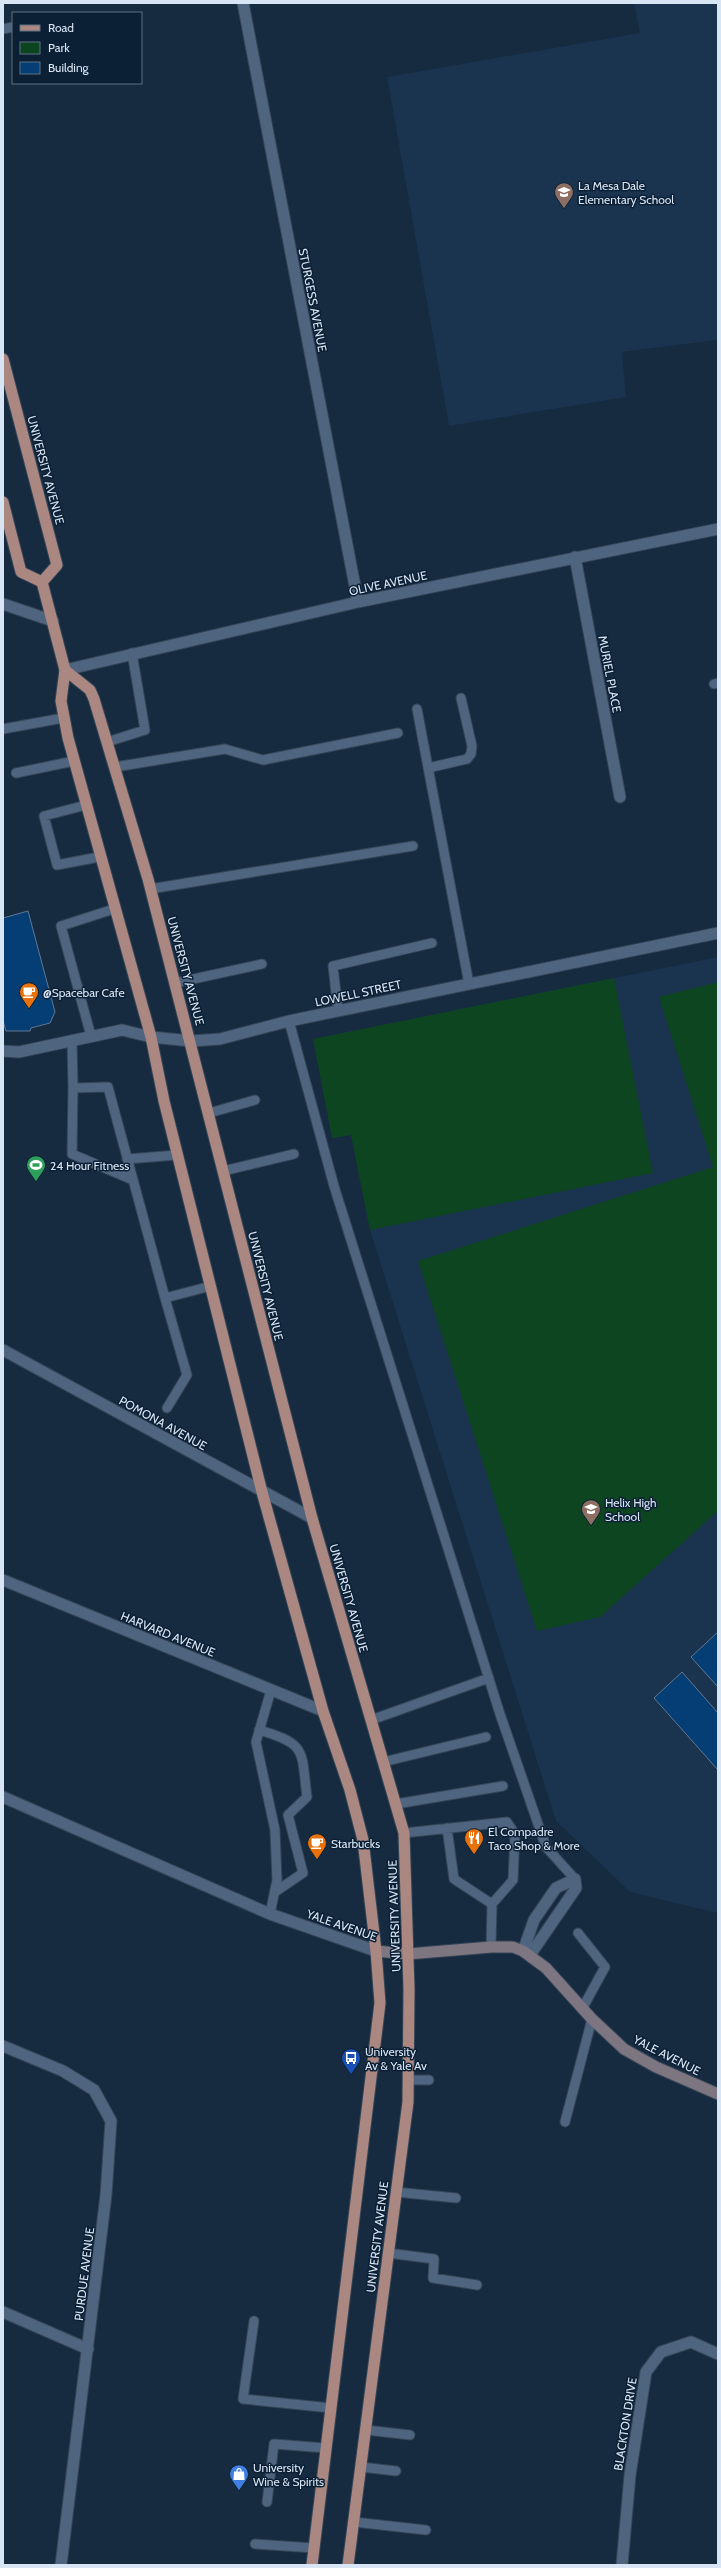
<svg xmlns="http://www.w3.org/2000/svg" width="721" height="2568" font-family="Cabin,sans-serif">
  <rect width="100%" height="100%" fill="#162a40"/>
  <path fill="#1a334f" d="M634,3H718V340L622,352L626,397L449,426L387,77L640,33Z
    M718,957V1913L630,1892L556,1821L370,1230L351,1135L332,1138L313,1039Z"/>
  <path fill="#0d4521" d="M614,978L653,1173L370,1230L351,1135L332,1138L313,1039Z
    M718,982V1511L600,1617L537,1631L418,1261L713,1167L659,997Z"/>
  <path fill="#043e74" stroke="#617892" d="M28,911L55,1012L50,1023L31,1028L30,1031H6L3,1021V918Z
    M718,1632V1687L691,1657Z
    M682,1672L718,1713V1770L654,1698Z"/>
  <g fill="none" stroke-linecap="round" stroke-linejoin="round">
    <g stroke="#354557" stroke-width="11">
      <path id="service" d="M3,29L13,27
        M714,684L718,683
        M417,709L469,984
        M3,729L63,718
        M107,742L145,730L132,653
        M115,767L225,749L263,760L398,733
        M428,768L467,759L471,754L472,746L461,698
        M16,773L74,761
        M86,805L44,816L57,865L99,857
        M150,889L413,846
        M175,983L262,964
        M338,1011L333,966L432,943
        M289,1021L334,1186L500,1714L546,1847L575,1879
        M91,1036L61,926L114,909
        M72,1040L73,1088
        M209,1113L255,1100
        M127,1159L177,1155
        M223,1171L294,1154
        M133,1180L72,1154L73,1088L108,1087L165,1298
        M167,1408L187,1375L165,1298L211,1286
        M371,1720L489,1678
        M259,1730C308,1744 301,1751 307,1797L288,1815L303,1873L275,1892
        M383,1762L486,1737
        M396,1804L503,1786
        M447,1828L454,1879L492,1904
        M404,1833L507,1822L515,1834L513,1880L492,1904L491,1947
        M270,1914L277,1880L275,1830L256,1742L271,1690
        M578,1933L605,1967L582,2009
        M408,2080H429
        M565,2122L592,2019
        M396,2192L456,2198
        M388,2253L434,2259L433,2278L477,2285
        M254,2321L243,2399L331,2408
        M366,2430L410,2435
        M361,2467L396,2471
        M267,2502L274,2444L326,2448
        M354,2522L426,2530
        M255,2544L314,2548"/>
    </g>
    <g stroke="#354557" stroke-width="13">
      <path id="minor" d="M243,3L358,602
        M575,557L620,797
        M3,604L53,621
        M65,670L358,602L718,529
        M3,1051L19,1052L122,1030L151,1037
        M3,1580L323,1711
        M3,1797L270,1914L376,1951
        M3,2046L63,2071L94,2090L111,2121L106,2195L61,2565
        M3,2312L88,2349
        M622,2565L630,2475L646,2372L661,2352L691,2342L718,2354"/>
    </g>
    <g stroke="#354557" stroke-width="13">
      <path id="tertiary" d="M151,1037L191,1041L220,1039L289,1021L718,933
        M3,1350L312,1518
        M523,1951L534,1920L556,1888L575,1879L576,1888L530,1955"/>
    </g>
    <g stroke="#354557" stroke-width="13">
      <path id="secondary" d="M376,1951L408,1954L491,1947H513L523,1951L546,1968L592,2019L624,2049L656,2067L718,2094"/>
    </g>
    <g stroke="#354557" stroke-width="13">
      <path id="primary" d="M3,359L57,565L42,582
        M3,502L21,572L42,582L65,670L61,701L68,738L151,1037L164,1101L262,1492L323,1711L350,1790L363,1840L376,1951L380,2003L312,2565
        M65,670L90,690L94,699L148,879L312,1518L404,1833L409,1989L408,2102L348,2565"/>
    </g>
    <use href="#service" stroke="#4f657f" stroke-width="9"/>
    <use href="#minor" stroke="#4f657f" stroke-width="11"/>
    <use href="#tertiary" stroke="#4f657f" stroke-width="11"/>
    <use href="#secondary" stroke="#7d7680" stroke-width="11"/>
    <use href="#primary" stroke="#aa8780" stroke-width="11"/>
  </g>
  <defs>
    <g id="school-pin" transform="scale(1)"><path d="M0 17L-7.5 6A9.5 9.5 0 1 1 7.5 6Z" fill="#8d6e63" stroke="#0c2035"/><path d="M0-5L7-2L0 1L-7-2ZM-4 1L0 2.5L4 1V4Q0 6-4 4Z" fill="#fff"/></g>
    <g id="cafe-pin" transform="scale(1)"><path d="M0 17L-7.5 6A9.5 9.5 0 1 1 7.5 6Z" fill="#e8710a" stroke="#0c2035"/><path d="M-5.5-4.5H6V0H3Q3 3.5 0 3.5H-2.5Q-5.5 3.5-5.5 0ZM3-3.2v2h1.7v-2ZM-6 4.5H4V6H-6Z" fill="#fff"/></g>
    <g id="stadium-pin" transform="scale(1)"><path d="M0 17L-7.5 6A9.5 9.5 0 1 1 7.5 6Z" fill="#2e9e5b" stroke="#0c2035"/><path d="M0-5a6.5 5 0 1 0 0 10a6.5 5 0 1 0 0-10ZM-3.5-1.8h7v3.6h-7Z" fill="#fff"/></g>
    <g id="restaurant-pin" transform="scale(1)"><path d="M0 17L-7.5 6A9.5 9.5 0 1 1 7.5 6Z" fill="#e8710a" stroke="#0c2035"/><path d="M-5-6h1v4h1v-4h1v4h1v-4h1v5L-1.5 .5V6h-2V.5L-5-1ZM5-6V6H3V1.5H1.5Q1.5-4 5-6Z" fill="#fff"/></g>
    <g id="bus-pin" transform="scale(1)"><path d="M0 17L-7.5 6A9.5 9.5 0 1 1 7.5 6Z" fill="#1a4fb4" stroke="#0c2035"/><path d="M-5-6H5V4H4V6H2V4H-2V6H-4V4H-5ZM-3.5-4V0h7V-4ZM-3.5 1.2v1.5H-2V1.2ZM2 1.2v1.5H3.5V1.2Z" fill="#fff"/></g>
    <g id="shop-pin" transform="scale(1)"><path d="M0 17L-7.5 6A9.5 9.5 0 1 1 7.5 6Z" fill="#3f7fe0" stroke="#0c2035"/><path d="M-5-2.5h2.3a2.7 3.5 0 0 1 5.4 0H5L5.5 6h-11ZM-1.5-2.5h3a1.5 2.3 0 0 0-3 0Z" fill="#fff"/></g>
  </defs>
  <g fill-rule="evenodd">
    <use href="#school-pin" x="564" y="192"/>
    <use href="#cafe-pin" x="29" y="992"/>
    <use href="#stadium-pin" x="36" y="1165"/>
    <use href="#school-pin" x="591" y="1509"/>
    <use href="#restaurant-pin" x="474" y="1838"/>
    <use href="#cafe-pin" x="317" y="1843"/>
    <use href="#bus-pin" x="351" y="2058"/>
    <use href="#shop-pin" x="239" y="2474"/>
  </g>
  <g text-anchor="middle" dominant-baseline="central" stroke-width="3" stroke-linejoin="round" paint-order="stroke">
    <g font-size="12" fill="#d8e5f4" stroke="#0c2035" text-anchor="start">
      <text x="578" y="185">La Mesa Dale<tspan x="578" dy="14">Elementary School</tspan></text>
      <text x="43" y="992">@Spacebar Cafe</text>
      <text x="50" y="1165">24 Hour Fitness</text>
      <text x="605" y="1502">Helix High<tspan x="605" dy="14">School</tspan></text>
      <text x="488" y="1831">El Compadre<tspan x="488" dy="14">Taco Shop &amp; More</tspan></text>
      <text x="331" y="1843">Starbucks</text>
      <text x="365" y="2051">University<tspan x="365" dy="14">Av &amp; Yale Av</tspan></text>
      <text x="253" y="2467">University<tspan x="253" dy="14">Wine &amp; Spirits</tspan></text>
    </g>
    <g font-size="12" fill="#d8e5f4" stroke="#0c2035">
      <text transform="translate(313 300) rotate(79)">STURGESS AVENUE</text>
      <text transform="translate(46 470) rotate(75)">UNIVERSITY AVENUE</text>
      <text transform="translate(388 583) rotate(-12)">OLIVE AVENUE</text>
      <text transform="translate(610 674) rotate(79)">MURIEL PLACE</text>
      <text transform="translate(186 971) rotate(75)">UNIVERSITY AVENUE</text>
      <text transform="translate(358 993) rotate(-12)">LOWELL STREET</text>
      <text transform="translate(266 1286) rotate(76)">UNIVERSITY AVENUE</text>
      <text transform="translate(163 1423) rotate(29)">POMONA AVENUE</text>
      <text transform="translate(349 1598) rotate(74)">UNIVERSITY AVENUE</text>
      <text transform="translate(168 1634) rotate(22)">HARVARD AVENUE</text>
      <text transform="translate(394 1916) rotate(-92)">UNIVERSITY AVENUE</text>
      <text transform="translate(342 1925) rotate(19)">YALE AVENUE</text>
      <text transform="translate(667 2055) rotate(27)">YALE AVENUE</text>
      <text transform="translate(377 2237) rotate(-83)">UNIVERSITY AVENUE</text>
      <text transform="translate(84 2274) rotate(-83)">PURDUE AVENUE</text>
      <text transform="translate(625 2424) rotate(-81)">BLACKTON DRIVE</text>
    </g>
  </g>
  <rect width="721" height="2568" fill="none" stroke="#d8e5f4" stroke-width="8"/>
  <rect x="12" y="12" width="130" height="72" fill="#0c2035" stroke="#5e6f81"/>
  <rect x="20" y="25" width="20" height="6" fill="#aa8780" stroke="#5e6f81"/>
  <text x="48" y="32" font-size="12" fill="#d8e5f4">Road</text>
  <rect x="20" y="42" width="20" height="12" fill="#0d4521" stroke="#5e6f81"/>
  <text x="48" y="52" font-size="12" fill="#d8e5f4">Park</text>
  <rect x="20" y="62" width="20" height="12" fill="#043e74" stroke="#5e6f81"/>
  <text x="48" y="72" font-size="12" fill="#d8e5f4">Building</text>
</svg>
